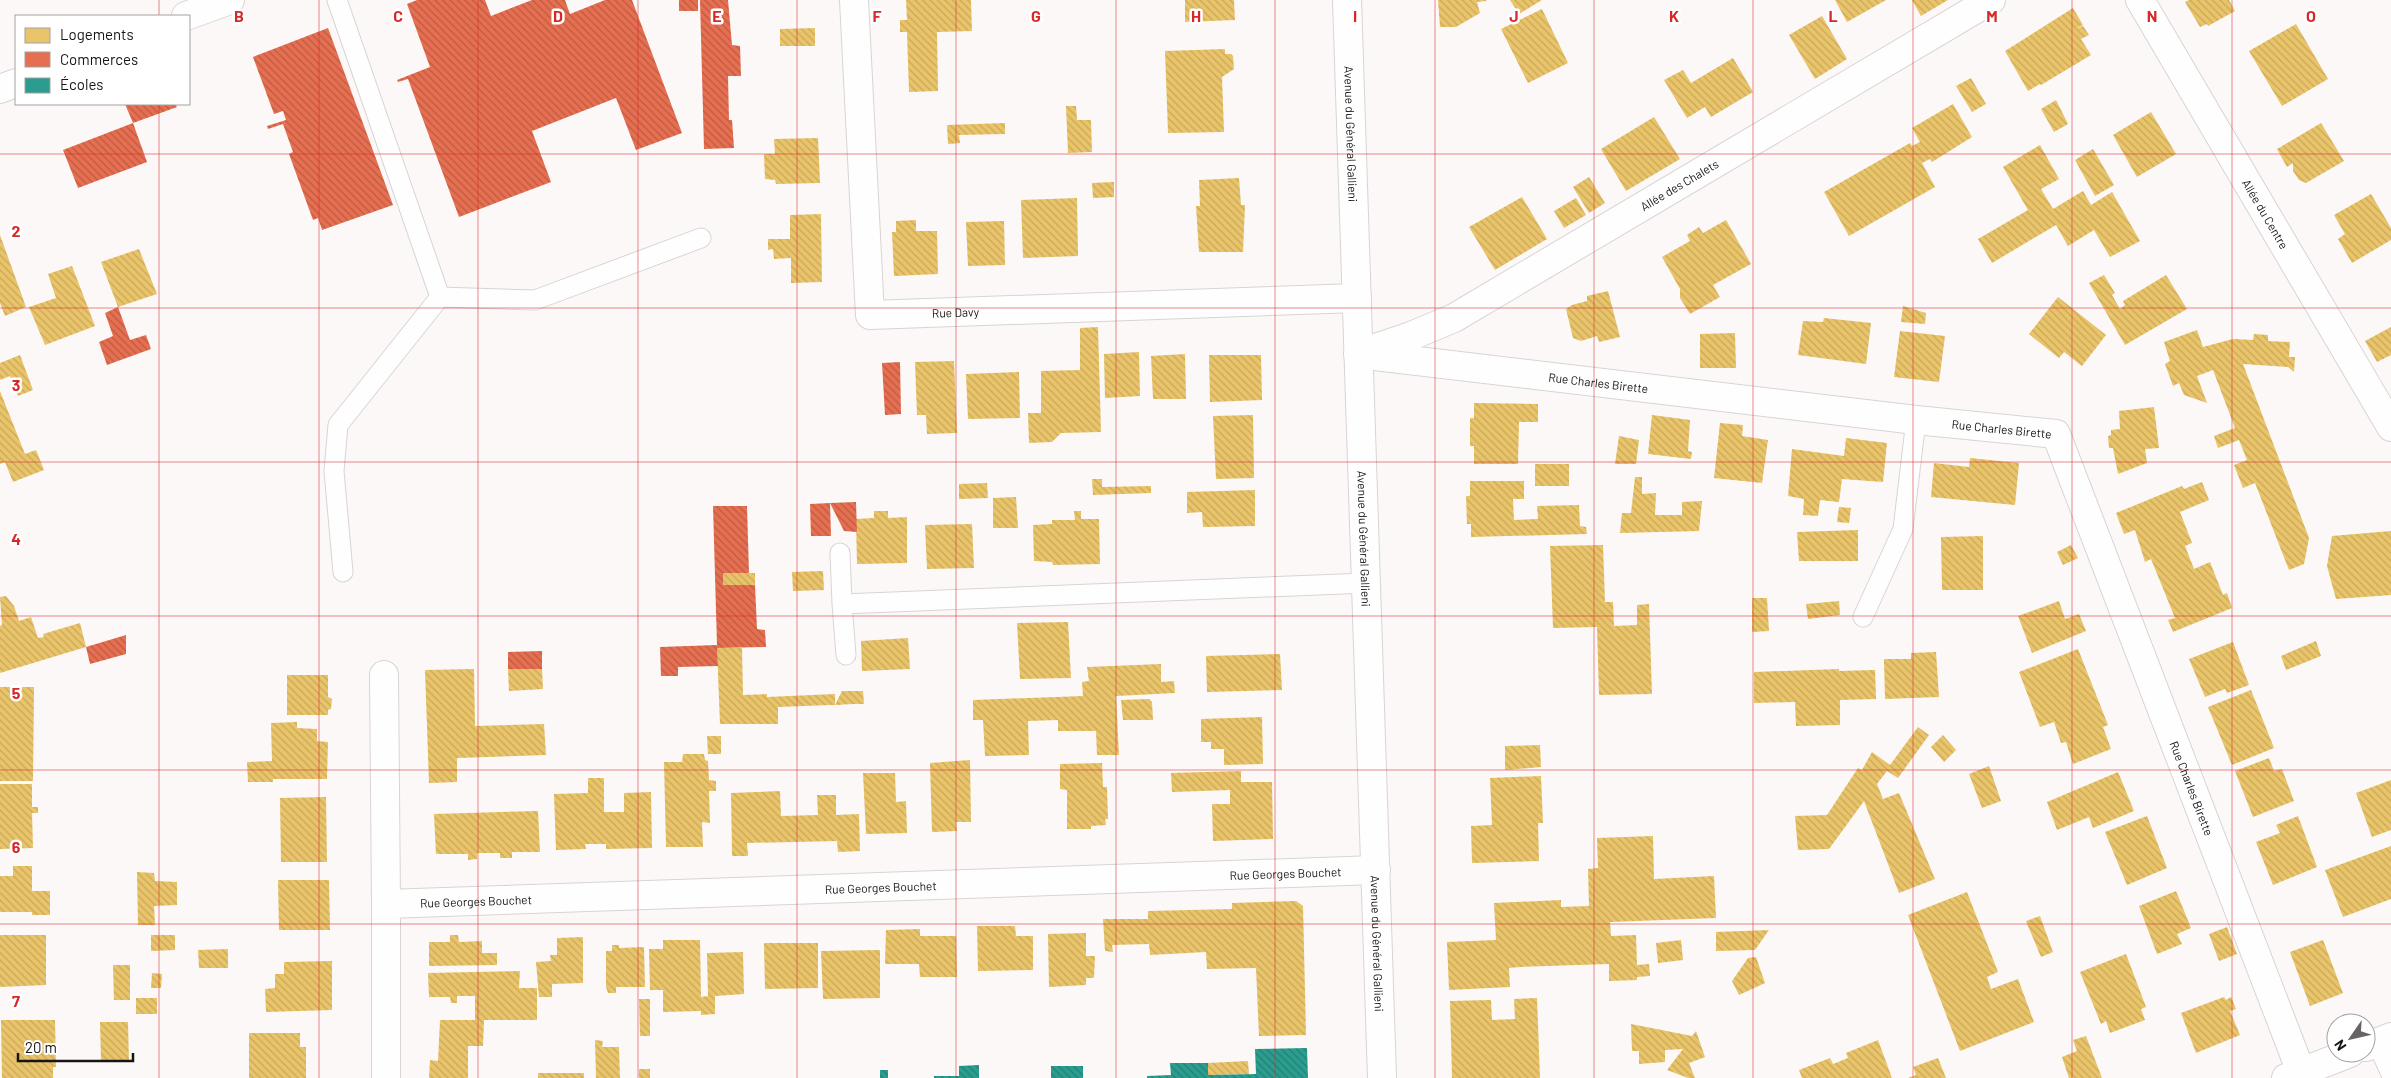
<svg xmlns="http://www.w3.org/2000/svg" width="2391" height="1078" font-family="Barlow,sans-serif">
  <defs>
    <pattern id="homes-back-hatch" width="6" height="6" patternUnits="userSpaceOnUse" patternTransform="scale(1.25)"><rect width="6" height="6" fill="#e9c46a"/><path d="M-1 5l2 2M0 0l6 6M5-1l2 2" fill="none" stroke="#c7a85b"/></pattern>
    <pattern id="shops-back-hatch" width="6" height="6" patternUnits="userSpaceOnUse" patternTransform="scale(1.25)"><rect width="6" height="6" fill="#e76f51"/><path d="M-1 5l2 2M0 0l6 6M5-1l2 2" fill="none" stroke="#ba5a42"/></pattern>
    <pattern id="schools-back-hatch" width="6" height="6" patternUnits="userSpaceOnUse" patternTransform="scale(1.25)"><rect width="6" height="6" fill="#2a9d8f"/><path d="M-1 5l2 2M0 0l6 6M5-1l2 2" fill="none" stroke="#237f74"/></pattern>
  </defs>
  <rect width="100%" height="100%" fill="#fcf8f8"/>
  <path fill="url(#homes-back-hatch)" d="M906,0H971L972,31L937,32L938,91L909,92L907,32H900V20H907Z
    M1185,0H1234L1235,20L1185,22Z
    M1438,0H1486V1L1477,2L1480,13L1456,27H1440Z
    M1510,0H1542L1519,14Z
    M1835,0H1886L1847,22Z
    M1912,0H1948L1921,16Z
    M2189,0H2229L2235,11L2208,26L2207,24L2200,27L2185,2Z
    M2073,8L2083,25L2075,29L2083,26L2089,35L2081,39L2091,55L2041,85L2040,84L2028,91L2005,51Z
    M1542,9L1568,63L1528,83L1501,29Z
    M1822,16L1847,59L1815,79L1789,35Z
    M2296,24L2328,79L2282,106L2249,51Z
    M815,28V46H780V29Z
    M1225,49V54H1231L1233,56L1234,69L1222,77L1224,132L1168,133L1165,51Z
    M1733,58L1753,92L1711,117L1705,107L1687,118L1664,80L1683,70L1691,83Z
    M1971,78L1986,104L1972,112L1956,86Z
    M2056,100L2068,124L2054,132L2041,109Z
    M1953,104L1972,137L1932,162L1930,159L1922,163L1935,187L1849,236L1824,192L1910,143L1912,146L1920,142L1912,128Z
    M1066,106H1076L1077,120H1091L1092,152L1068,153Z
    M2151,112L2176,154L2137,177L2113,135Z
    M1654,117L1680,159L1626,191L1601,149Z
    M1005,123V134L959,135L960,143L948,144L947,125Z
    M2321,123L2344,161L2306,183L2299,180L2293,171V163L2287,167L2277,149Z
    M818,138L820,183L776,184L775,180L765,179L764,154H775L774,139Z
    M2040,145L2059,179L2041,189L2053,209L2083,191L2091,205L2112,192L2140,241L2110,257L2094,230L2068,246L2056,225L1992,263L1978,239L2028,210L2003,167Z
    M2093,149L2114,185L2095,196L2075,160Z
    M1589,177L1605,203L1589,213L1573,187Z
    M1239,178L1241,205H1245L1243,252H1199L1196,206H1200L1199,180Z
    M1114,182V197L1093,198L1092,183Z
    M2371,194L2391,228V240L2352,263L2338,239L2345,234L2334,215Z
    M1522,197L1547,239L1495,270L1469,227Z
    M1077,198L1078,256L1023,258L1021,200Z
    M1576,198L1586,215L1564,228L1554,211Z
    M821,214L822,282L791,283V258L774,259L773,249L768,250V239H790V215Z
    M916,220V231H937L938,274L894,276L892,232H896V221Z
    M1726,220L1751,264L1713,285L1720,297L1690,314L1680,298V289L1662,257L1690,241L1687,235L1699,227L1703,233Z
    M1004,221L1005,265L968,266L966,222Z
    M0,235L26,307L5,316L0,303Z
    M139,249L157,294L118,307L101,262Z
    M72,266L95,326L45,345L29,307L56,298L48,274Z
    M2104,275L2115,293L2112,295L2120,309L2125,305L2123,301L2166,275L2187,309L2125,345L2089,283Z
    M1608,291L1620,337L1599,342L1597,336L1581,341L1573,338L1566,309L1572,305L1587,301V296Z
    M2058,297L2106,335L2082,366L2064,352L2059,358L2029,334Z
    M1903,306L1926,313L1925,324L1901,322Z
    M1824,318L1871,323L1866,364L1798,355L1803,321L1823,322Z
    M1098,327L1101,432L1061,433L1052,442L1029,443L1028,413H1041V371L1080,370V328Z
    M2391,327V355L2377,362L2365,341Z
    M2197,330L2203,347L2233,339L2253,340L2254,334L2268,335V341L2290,342L2289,357H2295L2294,372L2288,367L2243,364L2309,538L2304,564L2289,570L2255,483L2243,488L2234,465L2247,460L2239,440L2218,448L2214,436L2235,428L2213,370L2197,376L2207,403L2184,395L2179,383L2173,386L2165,364L2170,361L2164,342Z
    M1900,331L1945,336L1939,382L1894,377Z
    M1735,333L1736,368H1700V334Z
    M1139,352L1140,396L1105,398L1104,354Z
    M1185,354L1186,399H1153L1151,356Z
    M20,355L33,390L18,396L10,376L0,380V363Z
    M1209,355H1261L1262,400L1210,402Z
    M954,361L957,433L927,434L926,415H917L915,362Z
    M1019,372L1020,418L968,419L966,374Z
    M0,391L25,454L36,450L44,470L13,482L5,462L0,464Z
    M1474,403L1538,404V422H1519L1518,464H1474V446H1470V418H1474Z
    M2154,407L2159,448L2145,449L2147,463L2118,474L2113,448H2109L2108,436L2111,435V430L2120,429L2119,411Z
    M1253,415L1254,478L1216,479L1213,416Z
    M1652,415L1690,420L1688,451L1692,452L1691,459L1648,454Z
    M1720,423L1743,425L1742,436L1768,440L1762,483L1714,478Z
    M1619,436L1639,440L1636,464H1615Z
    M1846,438L1887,443L1883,482L1842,479L1839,502L1820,500L1818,516L1803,515L1804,499L1788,496L1792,449L1844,456Z
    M1970,458L2019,463L2015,505L1931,497L1934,463L1969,467Z
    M1535,464H1569V486H1535Z
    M1635,477H1642V494L1656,493L1655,515H1682V502L1702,501L1699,531L1620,533L1622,513H1631Z
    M1092,479H1102V487L1151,486V493L1093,495Z
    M1470,481H1524V499H1513L1514,520L1538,519L1537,506L1579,505L1580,526L1586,527L1587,534L1471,537V524H1467L1466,496H1470Z
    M2202,482L2209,500L2180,512L2192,543L2185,546L2194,569L2210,562L2223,595L2227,593L2232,608L2173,632L2168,620L2175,618L2151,559L2145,562L2135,530L2124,534L2116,513L2182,486L2184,489Z
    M987,483L988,498L959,499V484Z
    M1255,490V526L1203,527L1202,512L1187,513V492Z
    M1016,497L1018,528H993V498Z
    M1839,507L1851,508L1849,523L1837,522Z
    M874,511H888V518L907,517V563L857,564L856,519L874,518Z
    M1074,511H1081V519H1099L1100,564L1053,565L1052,562L1034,561L1033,525L1052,524V520H1075Z
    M972,524L974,568L927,569L925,525Z
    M1858,530V561H1799L1797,532Z
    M2391,531V595L2336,599L2327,566L2332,536Z
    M1983,536V590H1942L1941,537Z
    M1603,545L1605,602H1613L1614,626L1637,625V605L1649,604L1652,694L1599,695L1597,627L1553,628L1550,546Z
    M2071,545L2078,558L2063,565L2057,552Z
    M823,571L824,590L793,591L792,572Z
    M723,573H755V585H723Z
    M6,596L14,606L19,621L31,617L38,638L44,637L43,634L80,623L86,647L0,673V626L2,625L0,597Z
    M1752,598H1767L1769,631L1752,632Z
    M1839,601L1840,615L1808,619L1806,604Z
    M2059,601L2065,619L2079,614L2086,631L2032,653L2018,616Z
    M1068,622L1071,678L1020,679L1017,623Z
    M908,638L910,669L862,671L861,641Z
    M2316,641L2321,656L2286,670L2281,656Z
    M2233,642L2249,685L2227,693L2225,689L2205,697L2189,659Z
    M717,648H742L743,695L767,694V697L835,694V705L842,691H863L864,704H855L778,707V724H720Z
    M2078,649L2108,725L2103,727L2111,749L2073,764L2066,742L2061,743L2054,722L2040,727L2019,672Z
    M1936,652L1939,697L1885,699L1884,659H1911V653Z
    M1280,654L1282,690L1207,692L1206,656Z
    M1161,664V682L1174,681L1175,693L1116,696L1119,755H1097L1096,731H1058V720L1028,721L1029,755L985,756L983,720H973V700L1083,696L1082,682L1089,681L1087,667Z
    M474,669L475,726L544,724L546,755L457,758V782L429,783L425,670Z
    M508,669H542L543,689L509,691Z
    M1839,669V671L1875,670L1876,699L1840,700V725L1796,726L1795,702L1754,703V672Z
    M287,675H328V697L332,699L331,709L328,710V715H287Z
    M0,687H34L33,781H0Z
    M2251,690L2274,748L2232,765L2208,707Z
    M1149,699L1152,702L1153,720H1123L1121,700Z
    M1262,717L1263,764L1224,765V749H1211V742H1201V719Z
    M297,722V728L317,729V741L328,742L327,779H273V782H248L247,762L272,761L271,723Z
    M1918,727L1929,735L1898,778L1887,771L1877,784L1883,799L1899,793L1935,879L1899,893L1864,801L1829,849L1798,850L1795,816L1827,815L1858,768L1862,770L1872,752L1890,765Z
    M1943,735L1956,750L1944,762L1931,747Z
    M707,736H721V754H708Z
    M1540,745L1541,767L1505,770V746Z
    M683,754H704L705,760L708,761L709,780L716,781V791H709L710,823L702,822L703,847H666L664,762H682Z
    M2269,758L2274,771L2282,769L2294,801L2253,817L2235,771Z
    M970,760L971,822H956L957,831L932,832L930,763Z
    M1102,763L1103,787H1107L1108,819H1105L1106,825L1091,826V829H1067V790L1060,789V764Z
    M1989,766L2001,801L1982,808L1969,774Z
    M1241,771V782H1272L1273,839L1213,841L1212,804H1230V790L1172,792L1171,773Z
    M2118,772L2134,811L2093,828L2089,817L2057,830L2047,802Z
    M863,773H895L896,802L906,801L907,833L866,834Z
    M1541,776L1543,823H1538L1539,861L1472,863L1471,826L1492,825L1490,778Z
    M588,778H604V812H624V793L651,792L652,848L606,849V844H585L586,849L556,850L554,794L588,793Z
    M2391,780V830L2372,837L2356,793Z
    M0,784H32V807H38V813H32L33,848L0,849Z
    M780,791L781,816L818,815L817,795H836V815L859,814L860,851L838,852L837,841L747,843L748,856H732L731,793Z
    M326,797L327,862H281L280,798Z
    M538,811L540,852H512V858H500V853H477V859L468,860V854H436L434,814Z
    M2147,816L2167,868L2127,885L2105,832Z
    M2298,816L2317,867L2273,885L2256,842L2280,833L2276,825Z
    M1653,836L1654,879L1714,876L1716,918L1610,922L1611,936L1636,935L1637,965L1649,964L1650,976L1637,977V980L1609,981V964L1520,967L1509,968L1510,987L1449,990L1447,942L1496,940L1494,903L1561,900V907L1589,906L1588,869L1598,868L1597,838Z
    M2391,846V899L2343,917L2325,870Z
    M13,866H32V891H50V915H32V912H0V876H13Z
    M137,872L154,873L155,881L177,882V905L154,906L155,925H138Z
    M278,880H329L330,930H279Z
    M2176,891L2191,928L2177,934L2182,944L2157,954L2139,906Z
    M1967,892L1998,972L1987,977L1991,989L2018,979L2034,1022L1960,1051L1908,915Z
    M1296,901L1303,906L1306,1035L1259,1036L1256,968L1207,969L1206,952L1150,955L1149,944L1112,945L1113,952L1105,951L1103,919H1148V911L1232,909V903Z
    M2040,916L2053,952L2041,957L2026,921Z
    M977,926H1015L1016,936H1033V970L978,971Z
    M2227,927L2237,954L2219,961L2209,934Z
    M920,929V936H956L957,977H920L919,964H885L886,930Z
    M1769,930L1755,950L1716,951V932Z
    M1086,933V956H1095L1094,978H1086V985L1049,987L1048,934Z
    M0,935H46V985L0,987Z
    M151,935H175V950L151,951Z
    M450,935H458L459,942L482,941V953H497V965L429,966V942H450Z
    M583,937V983L552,984V997H539L536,962L551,961L550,955H557V938Z
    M663,940H700L701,997L708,996L707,953L743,952L744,994L715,996V1014L701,1015V1011L663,1012V990H650L649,949H663Z
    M1681,940L1683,960L1658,963L1656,943Z
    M2323,940L2343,993L2310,1006L2290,952Z
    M764,943H818V988L765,989Z
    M612,945H619V948L644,947L645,987H616V993H608L606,987V951H612Z
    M228,949V968H199L198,950Z
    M880,950V998L823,999L821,951Z
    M2126,954L2146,1007L2141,1009L2145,1020L2110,1033L2106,1021L2101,1024L2080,972Z
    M1756,957L1765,983L1739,995L1732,981L1748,958Z
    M332,961V1010L266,1012L265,989L275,988V974H284V962Z
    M113,965H130V1000H114Z
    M520,971L519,988H537V1020H484L483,1046H468V1078H429L430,1060L438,1061L440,1020H475V996H457V1003H451L450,997H429L428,973Z
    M152,973L162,974L161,988H151Z
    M2224,997L2226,1000L2231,997L2236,1009L2230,1011L2240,1035L2196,1053L2181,1013Z
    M136,998H157V1014H136Z
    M1537,998L1540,1078H1452L1450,1001L1491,1000L1492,1020L1515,1019L1514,999Z
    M639,999H650V1036H640Z
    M1,1020H55L56,1067H53V1078H2Z
    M100,1022H128L129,1062H101Z
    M1631,1024L1692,1036L1696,1031L1705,1057L1689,1063L1695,1078H1688L1667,1070L1683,1049L1665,1050V1062L1639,1064V1051H1632Z
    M249,1033H300V1047H306V1078H249Z
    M2086,1036L2102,1078H2069L2062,1057L2077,1051L2073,1040Z
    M595,1040L603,1041L602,1047H619L620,1078H596Z
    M1878,1040L1892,1078H1802L1799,1070L1830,1058L1833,1064L1848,1058L1846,1053Z
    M1938,1058L1946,1078H1908L1916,1075L1913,1067Z
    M1248,1061L1249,1074L1208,1075V1063Z
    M639,1069H650V1078H639Z
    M538,1073H584V1078H538Z"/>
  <path fill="url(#shops-back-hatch)" d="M417,0H485L491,16L532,0H565L570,14L605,0H632L682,133L636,150L616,98L532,131L551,182L459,217L408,79L398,82L397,80L430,67L407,4Z
    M679,0H698V11H679Z
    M700,0H728L732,45L740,46L741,76H728L729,120H732L734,148L704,149Z
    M328,28L393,205L322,230L318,218L313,220L289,154L293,152L283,124L268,129L267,126L286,120L283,111L274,114L253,57Z
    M125,104H175L177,107L133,123Z
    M133,123L147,162L78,188L63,150Z
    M118,307L130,340L146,335L151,349L107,365L99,342L113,336L105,313Z
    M900,362L901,414L885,415L882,363Z
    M856,502L857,532L844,531L830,503Z
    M830,503L831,536H811L810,504Z
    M713,506H747L749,573H723V585H755L757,629L765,630L766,647L717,648L718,666L678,667V676H661L660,647L717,645Z
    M126,635V654L90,664L86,647Z
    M542,651V669H508V652Z"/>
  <path fill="url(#schools-back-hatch)" d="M1307,1048L1308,1078H1147V1076L1171,1075L1170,1063H1208V1075L1256,1074L1255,1049Z
    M979,1065V1078H934V1076H959V1066Z
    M1051,1066H1083V1078H1051Z
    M880,1070H888V1078H880Z"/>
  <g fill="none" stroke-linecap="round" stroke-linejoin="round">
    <g stroke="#d9d4d4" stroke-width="21">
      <path id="service" d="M337,0L440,297L338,425L334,471L343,572
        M440,297L535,300L701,238
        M840,553L842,604
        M1863,617L1903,529L1916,420
        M846,655L842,604L1367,583
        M2377,1043L2391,1074"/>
    </g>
    <g stroke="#d9d4d4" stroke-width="30">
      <g id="minor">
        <path id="s1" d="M854,0L870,315L1357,298"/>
        <path id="s2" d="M2140,0L2391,427"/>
        <path d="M186,16L230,0"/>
        <path d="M0,89L16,83"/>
        <path id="s3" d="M1364,352L1411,336L1454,318L1991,0"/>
        <path id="s4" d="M1358,354L1916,420L2056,434L2301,1072"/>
        <path d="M384,675L386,904"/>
        <path d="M2366,1047L2391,1037"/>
        <path id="s5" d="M386,1078V904L1376,870"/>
        <path d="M2286,1078L2350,1053"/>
      </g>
    </g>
    <g stroke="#d9d4d4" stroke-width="30">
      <g id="tertiary">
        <path id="s6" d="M1347,0L1382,1078"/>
      </g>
    </g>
    <use href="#service" stroke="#fffefe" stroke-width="19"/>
    <use href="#minor" stroke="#fffefe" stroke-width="28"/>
    <use href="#tertiary" stroke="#fffefe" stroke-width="28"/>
  </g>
  <path fill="none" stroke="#d62828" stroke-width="1" stroke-opacity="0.55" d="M159,0V16M319,0V1078M478,0V1078M638,0V1078M797,0V1078M956,0V1078M1116,0V1078M1275,0V1078M1435,0V1078M1594,0V1078M1753,0V1078M1913,0V1078M2072,0V1078M2232,0V1078M159,104V1078M0,154H2391M0,308H2391M0,462H2391M0,616H2391M0,770H2391M0,924H2391"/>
  <g text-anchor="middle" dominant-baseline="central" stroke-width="5" stroke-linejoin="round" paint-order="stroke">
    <g font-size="12" fill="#191414" stroke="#fff">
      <text stroke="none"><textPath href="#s6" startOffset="134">Avenue du Général Gallieni</textPath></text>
      <text stroke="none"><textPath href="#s3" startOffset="358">Allée des Chalets</textPath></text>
      <text stroke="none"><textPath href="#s2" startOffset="248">Allée du Centre</textPath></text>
      <text stroke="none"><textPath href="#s1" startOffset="401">Rue Davy</textPath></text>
      <text stroke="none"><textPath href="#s4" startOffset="242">Rue Charles Birette</textPath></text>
      <text stroke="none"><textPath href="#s4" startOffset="648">Rue Charles Birette</textPath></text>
      <text stroke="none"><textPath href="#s6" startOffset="539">Avenue du Général Gallieni</textPath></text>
      <text stroke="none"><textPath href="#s4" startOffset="1082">Rue Charles Birette</textPath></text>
      <text stroke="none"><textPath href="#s5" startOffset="1074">Rue Georges Bouchet</textPath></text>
      <text stroke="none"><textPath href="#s5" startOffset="669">Rue Georges Bouchet</textPath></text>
      <text stroke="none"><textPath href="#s5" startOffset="264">Rue Georges Bouchet</textPath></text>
      <text stroke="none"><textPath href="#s6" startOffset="944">Avenue du Général Gallieni</textPath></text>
    </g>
  </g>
  <g font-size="16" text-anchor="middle" font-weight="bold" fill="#d62828" stroke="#fff" stroke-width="5" stroke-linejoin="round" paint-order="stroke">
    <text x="239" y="22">B</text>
    <text x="398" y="22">C</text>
    <text x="558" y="22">D</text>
    <text x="717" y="22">E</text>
    <text x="877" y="22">F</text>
    <text x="1036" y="22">G</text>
    <text x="1196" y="22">H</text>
    <text x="1355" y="22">I</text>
    <text x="1514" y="22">J</text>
    <text x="1674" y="22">K</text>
    <text x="1833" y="22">L</text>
    <text x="1992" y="22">M</text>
    <text x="2152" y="22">N</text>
    <text x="2311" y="22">O</text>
    <text x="16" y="237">2</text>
    <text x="16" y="391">3</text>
    <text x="16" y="545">4</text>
    <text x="16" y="699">5</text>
    <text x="16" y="853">6</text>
    <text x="16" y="1007">7</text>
  </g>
  <rect x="15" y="15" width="175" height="90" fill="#ffffff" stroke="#a3a1a1"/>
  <rect x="25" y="28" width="25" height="15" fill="#e9c46a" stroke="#a3a1a1"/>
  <text x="60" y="40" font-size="15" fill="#191414">Logements</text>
  <rect x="25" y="52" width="25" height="15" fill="#e76f51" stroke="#a3a1a1"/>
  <text x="60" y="65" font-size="15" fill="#191414">Commerces</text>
  <rect x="25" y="78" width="25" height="15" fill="#2a9d8f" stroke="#a3a1a1"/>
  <text x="60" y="90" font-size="15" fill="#191414">Écoles</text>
  <g transform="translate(2351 1038) rotate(236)"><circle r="24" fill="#ffffff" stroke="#a3a1a1"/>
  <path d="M0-4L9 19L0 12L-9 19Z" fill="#686464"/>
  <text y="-8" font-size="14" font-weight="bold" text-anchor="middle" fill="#191414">N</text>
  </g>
  <path d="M18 1053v8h115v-8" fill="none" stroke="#191414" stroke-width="2.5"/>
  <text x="25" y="1053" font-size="15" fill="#191414" stroke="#ffffff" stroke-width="4" paint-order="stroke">20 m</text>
</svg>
